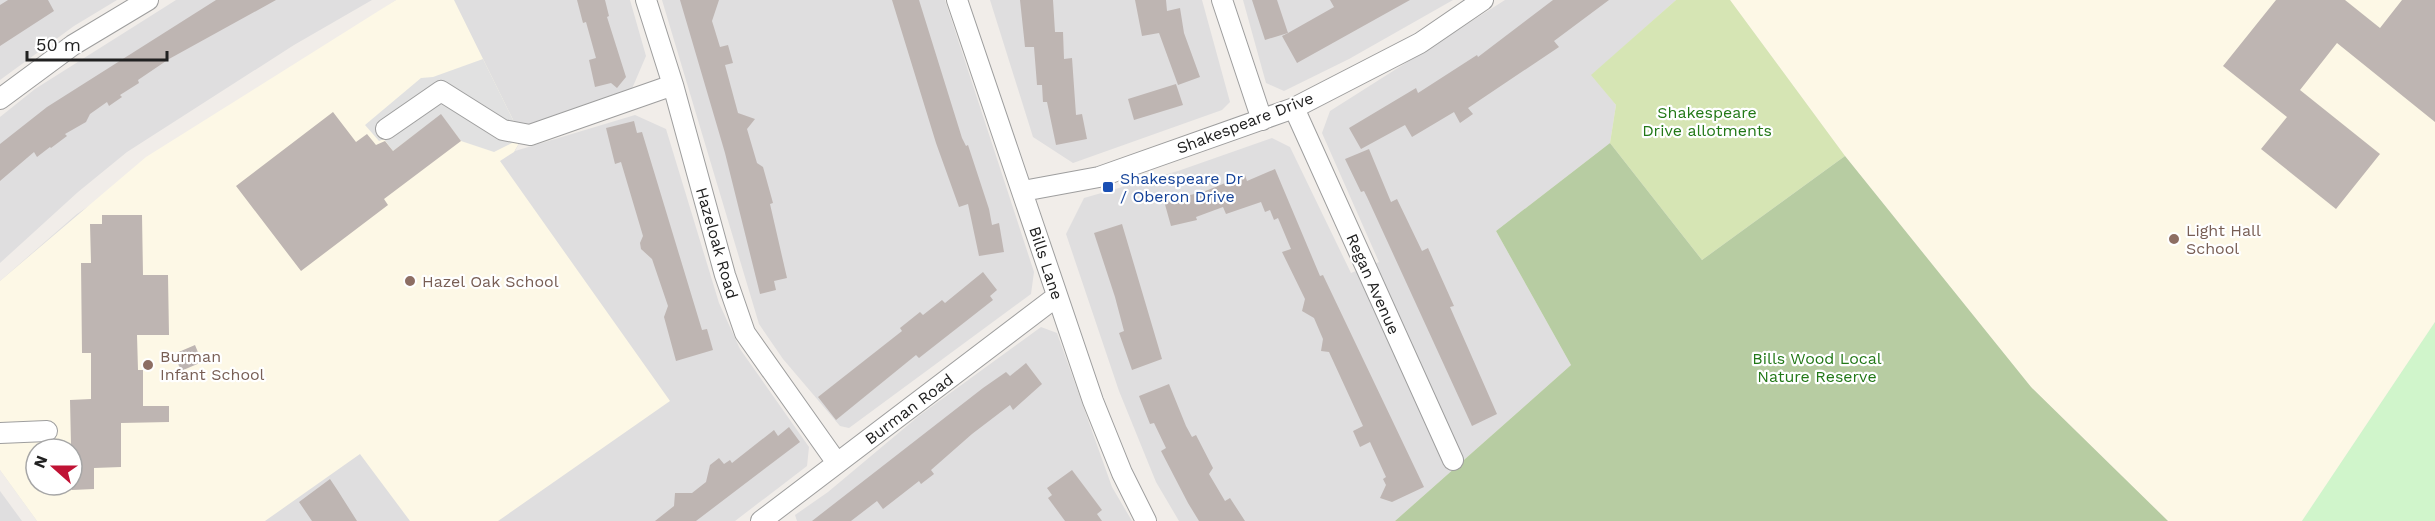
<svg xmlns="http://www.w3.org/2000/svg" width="2435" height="521" font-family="'Work Sans',sans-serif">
  <rect width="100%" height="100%" fill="#f1ede9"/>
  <path fill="#dfdedf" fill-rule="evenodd" d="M0,0H117L74,26L0,80Z
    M176,0H372L294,45L127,152L78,192L0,263V117L35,89Z
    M396,0H630L646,56L631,91L517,128L522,138L515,151L635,115L666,129L719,303L740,349L809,447L807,466L735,521H37L0,470V281L77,214ZM36,449H72V485H36Z
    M662,0H945L1034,272L1031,294L849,428L840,426L783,359L759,324Z
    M990,0H1202L1230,102L1222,110L1073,163L1033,137Z
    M1243,0H1453L1349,59L1284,91L1266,83Z
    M1505,0H1676L1592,75L1616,105L1610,143L1496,231L1571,365L1395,521H1179L1156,482L1119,391L1066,234L1084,198L1178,171L1272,138L1290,147L1351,273L1379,262L1322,133L1330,111Z
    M1041,327L1057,333L1112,487L1132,521H797L795,515L828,492L920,415Z
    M0,491L22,521H0Z"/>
  <path fill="#fdf8e6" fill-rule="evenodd" d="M396,0H454L522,138L514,152L500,161L670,401L498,521H410L360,454L265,521H37L0,470V281L146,157ZM36,449H72V485H36Z
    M1730,0H2435V322L2302,521H2168L2031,387L1845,156Z"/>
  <path fill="#d6e5b4" d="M1676,0H1730L1845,156L1702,260L1610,143L1616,105L1591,75Z"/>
  <path fill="#b7cca2" d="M1610,143L1702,260L1845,156L2031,387L2168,521H1395L1571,365L1496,231Z"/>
  <path fill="#d0f5cb" d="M2435,322V521H2302Z"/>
  <path fill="#e1e1e1" d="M483,59L522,138L494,152L461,141L441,115L393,151L384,139L379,141L365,125L421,78L433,77Z"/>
  <path fill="#beb5b2" d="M8,0H48L54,11L0,46V5Z
    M216,0H276L169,59L138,80L139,83L120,95L122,97L109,106L107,102L90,114L86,122L65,134L67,136L51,148L50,147L37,157L34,152L0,181V144L47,107Z
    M577,0H605L609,16L607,17L626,77L617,88L611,83L595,87L589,60L596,58L586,22L583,23Z
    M680,0H719L712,21L720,47L728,45L733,63L725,65L738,113L755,119L747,129L757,163L763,167L773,203L770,204L787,278L774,281L776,290L760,294L725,153Z
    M892,0H919L962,138L966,146L968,145L989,209L992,225L999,223L1004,252L979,256L968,204L959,207L936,143Z
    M1020,0H1053L1055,32H1063L1064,59L1072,58L1076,115L1082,114L1087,139L1056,145L1047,102H1043L1042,85H1037L1034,47H1025Z
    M1135,0H1166L1167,11L1180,8L1184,33L1200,77L1178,85L1159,33L1142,36Z
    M1252,0H1277L1288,33L1334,7L1330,0H1410L1297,63L1282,36L1288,33L1265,40Z
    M1553,0H1609L1554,41L1559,47L1468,108L1473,114L1460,123L1454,112L1412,137L1405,125L1361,149L1349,128L1416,88L1418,93L1477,55L1478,57Z
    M2276,0H2345L2380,28L2402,0H2435V122L2337,43L2300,90L2380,154L2336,209L2261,149L2287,117L2223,66Z
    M1176,84L1183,105L1134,120L1128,99Z
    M333,112L356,142L367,134L376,145L385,141L393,151L441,114L461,141L384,199L388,205L301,271L236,186Z
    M634,121L637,133L642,132L702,330L707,329L713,350L676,361L664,317L668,306L652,259L641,249L640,243L643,236L621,162L615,164L606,128Z
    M1369,149L1391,202L1397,199L1422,251L1428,248L1454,306L1450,307L1497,414L1472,426L1367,197L1364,191L1361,192L1345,159Z
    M1275,169L1320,276L1323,275L1424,487L1392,502L1380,498L1386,485L1383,479L1386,477L1370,442L1360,447L1353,431L1363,426L1329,352L1321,351L1323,339L1314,318L1302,311L1305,299L1282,252L1291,249L1278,218L1274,220L1270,210L1265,212L1261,202L1226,214L1223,207L1196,217L1197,220L1171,226L1164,201L1203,192L1245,175L1247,181Z
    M102,215H142L143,275H168L169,335H137L138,370H143V406H169V422L121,423V467L94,468V489L72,490L70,400L91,399V353H82L81,263H91L90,224H102Z
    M1122,224L1162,359L1132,370L1119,333L1124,331L1115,297L1094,233Z
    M983,272L997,290L990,296L993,300L919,358L916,355L836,420L818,397L902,331L900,328L920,312L923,315L942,300L945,303Z
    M195,345L202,362L181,371L174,354Z
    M1026,363L1042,384L1013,410L1010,405L972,434L931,470L934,474L921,484L919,481L883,509L877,501L851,521H812L983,388L1006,372L1010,376Z
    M1169,384L1186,426L1192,437L1196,435L1213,468L1209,474L1225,501L1230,498L1245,521H1199L1188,503L1161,451L1166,448L1154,423L1150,424L1139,396Z
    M789,427L800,442L696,521H655L674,506L675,493H692L706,482L710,465L719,458L724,464L730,460L732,463L774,430L778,436Z
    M1072,470L1102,510L1097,514L1102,521H1065L1048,498L1052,495L1047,488Z
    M330,479L338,491L357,521H312L299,502Z"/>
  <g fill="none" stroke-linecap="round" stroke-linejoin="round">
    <g stroke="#9e9e9e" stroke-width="22">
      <path id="minor" d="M646,0L673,85L725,275L745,333L837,463
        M957,0L1093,401L1122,473L1146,521
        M1222,0L1262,120
        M0,99L73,45L148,0
        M1294,108L1453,460
        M386,129L441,91L503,130L530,135L673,85
        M1023,191L1099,177L1294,108L1420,43L1483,0
        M0,433L47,431
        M761,521L1056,297"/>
    </g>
    <use href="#minor" stroke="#fff" stroke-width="20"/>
  </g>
  <rect fill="#1a4fb4" stroke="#fff" stroke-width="2" x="1102" y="181" width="12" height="12" rx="3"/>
  <g fill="#8d6e63" stroke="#fff" stroke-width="2">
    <circle cx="2174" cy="239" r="6"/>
    <circle cx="410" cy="281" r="6"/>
    <circle cx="148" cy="365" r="6"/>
  </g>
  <g text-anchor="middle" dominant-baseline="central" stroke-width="4.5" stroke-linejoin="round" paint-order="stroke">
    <g font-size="16" fill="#227817" stroke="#fff">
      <text x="1707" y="112">Shakespeare<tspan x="1707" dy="18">Drive allotments</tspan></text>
      <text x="1817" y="358">Bills Wood Local<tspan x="1817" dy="18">Nature Reserve</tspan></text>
    </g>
    <g font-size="16" fill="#212121" stroke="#fff">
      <text transform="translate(1245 123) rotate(-21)">Shakespeare Drive</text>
      <text transform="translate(717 243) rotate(74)">Hazeloak Road</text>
      <text transform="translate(1046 263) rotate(72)">Bills Lane</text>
      <text transform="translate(1373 284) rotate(66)">Regan Avenue</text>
      <text transform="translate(909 409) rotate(-37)">Burman Road</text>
    </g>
    <g font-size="16" fill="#164399" stroke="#fff" text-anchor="start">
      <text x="1120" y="178">Shakespeare Dr<tspan x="1120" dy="18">/ Oberon Drive</tspan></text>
    </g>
    <g font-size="16" fill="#785e54" stroke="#fff" text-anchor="start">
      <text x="2186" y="230">Light Hall<tspan x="2186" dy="18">School</tspan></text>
      <text x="422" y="281">Hazel Oak School</text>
      <text x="160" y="356">Burman<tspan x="160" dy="18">Infant School</tspan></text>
    </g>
  </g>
  <g transform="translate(54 467) rotate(291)"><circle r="28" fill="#ffffff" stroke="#a6a6a6" stroke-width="1.5"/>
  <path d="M0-4.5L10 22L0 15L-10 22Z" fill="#c01335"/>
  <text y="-9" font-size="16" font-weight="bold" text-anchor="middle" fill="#212121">N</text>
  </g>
  <path d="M27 51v9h140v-9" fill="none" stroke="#212121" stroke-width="3"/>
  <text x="36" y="51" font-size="18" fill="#212121" stroke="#ffffff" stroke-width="4.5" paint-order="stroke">50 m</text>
</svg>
